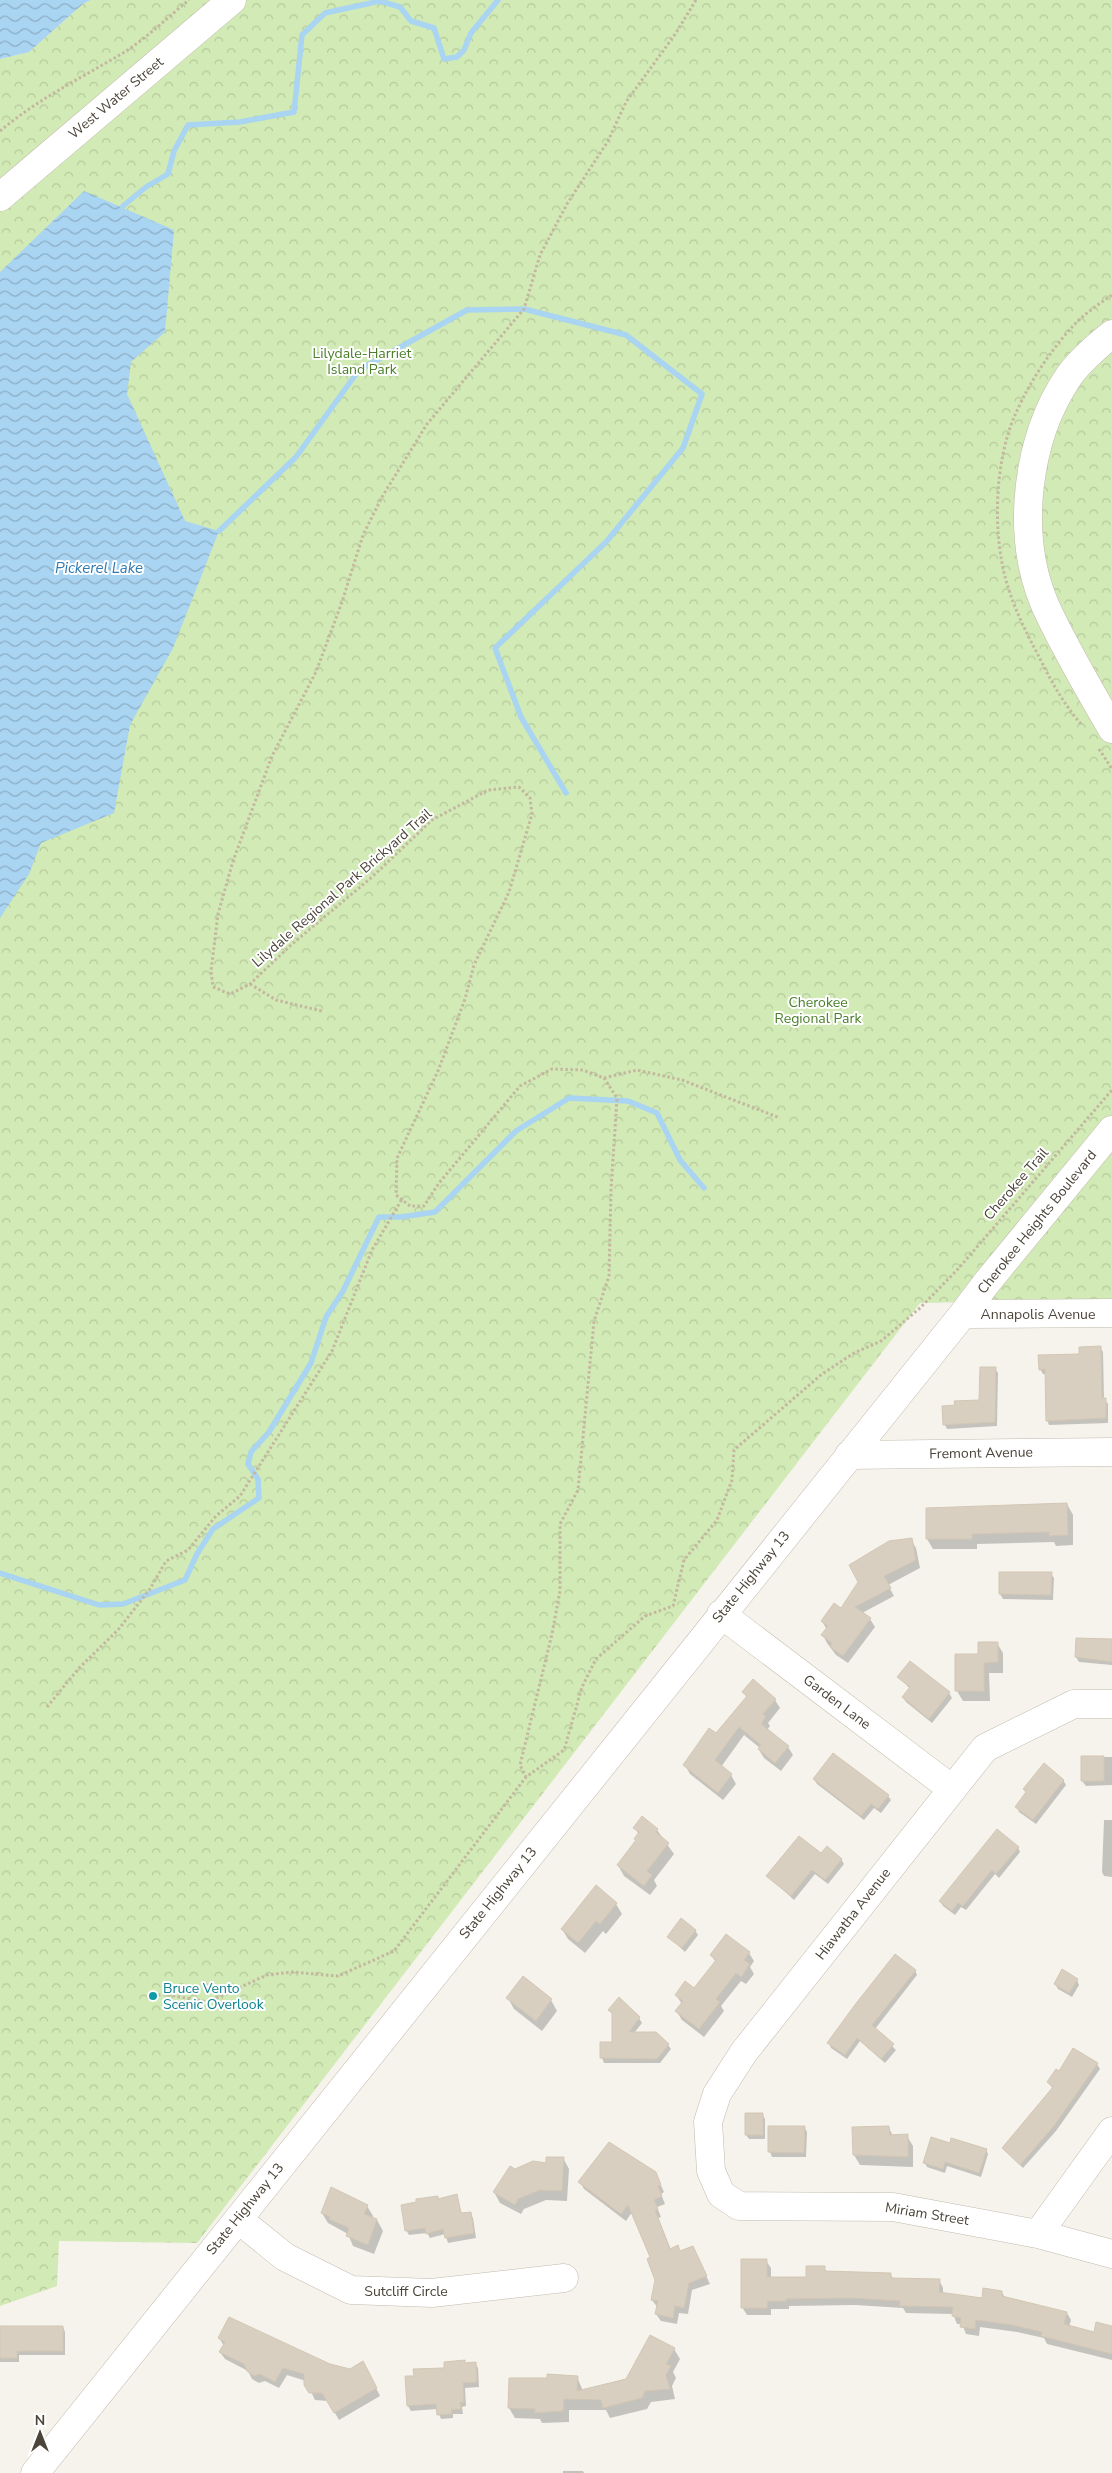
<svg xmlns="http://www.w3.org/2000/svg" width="1112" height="2473" font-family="'Nunito Sans',sans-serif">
  <defs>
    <pattern id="park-crowns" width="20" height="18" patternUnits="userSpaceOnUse" patternTransform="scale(1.25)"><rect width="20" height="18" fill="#d2eab5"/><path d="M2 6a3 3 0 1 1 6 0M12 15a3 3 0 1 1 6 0" fill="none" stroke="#b6ca9c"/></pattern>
    <pattern id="water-waves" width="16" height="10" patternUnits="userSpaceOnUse" patternTransform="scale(1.25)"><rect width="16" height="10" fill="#a9d4f2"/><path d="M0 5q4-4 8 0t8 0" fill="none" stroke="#8caec5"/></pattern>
  </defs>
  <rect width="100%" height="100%" fill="#f6f3ec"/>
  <path fill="url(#park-crowns)" d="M91,0H1112V1299L920,1303L197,2243L59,2241L57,2286L0,2306V59L29,52L84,3Z"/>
  <path fill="url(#water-waves)" d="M0,0H91L84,3L29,52L0,59Z
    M84,191L174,230L165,332L131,362L127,394L185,521L219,531L173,648L130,725L114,813L41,843L29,874L0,918V272Z"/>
  <path fill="#0003" d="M1100,1347L1103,1352L1104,1399L1108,1404V1423L1049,1425L1047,1420V1374H1043L1040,1369Z
    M995,1369L998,1373L997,1426L947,1429L945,1425L980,1402Z
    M1067,1504L1073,1515V1545L1056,1546L1054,1542L977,1544V1549H933L927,1539Z
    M911,1540L916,1548L920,1568L888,1585L894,1596L862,1613L870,1619L875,1627L848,1663L836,1655L827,1643L823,1635L827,1630L822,1621L841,1609Z
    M1051,1574L1054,1578L1053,1600L1003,1599L1000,1594Z
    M1112,1639V1665L1079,1662L1076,1657Z
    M997,1643L1003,1653V1673H989L990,1701H963L957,1691L979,1655Z
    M910,1662L949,1693L952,1698L932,1723L906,1702L903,1697L910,1689L899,1677Z
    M744,1692L775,1700L780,1708L768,1723L770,1726L767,1730L788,1747L793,1755L781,1771L764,1758L759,1750L760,1748L744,1735L721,1767L731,1775L736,1784L723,1800L690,1774L685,1765L717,1735L747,1698Z
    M1082,1757H1112V1785L1086,1786L1082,1781Z
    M814,1779L888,1796L891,1800L881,1813L874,1808L864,1820L817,1784Z
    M1063,1780L1066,1785L1036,1824L1019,1812L1017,1807L1027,1794L1024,1790Z
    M1104,1820H1112V1877L1104,1876L1102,1872Z
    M635,1828L657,1830L674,1854L654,1880L657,1886L650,1895L624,1876L618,1865L637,1841L639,1835Z
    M1018,1847L1020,1852L999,1878L995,1874L966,1910L961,1907L955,1915L943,1906L940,1901Z
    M821,1855L841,1859L844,1864L828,1884L815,1874L794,1900L768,1876Z
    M616,1904L622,1914L606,1934L603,1931L585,1953L568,1939L562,1929Z
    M695,1930L698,1935L685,1952L669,1937Z
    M726,1935L749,1953L754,1961L750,1967L754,1974L746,1984L741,1981L721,2006L724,2011L704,2037L682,2020L677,2012L682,2004L676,1995L694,1990L716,1962L711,1955Z
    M915,1970L917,1975L875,2029L896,2050L885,2063L860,2041L847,2059L831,2048L829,2043Z
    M523,1978L551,2000L557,2011L542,2031L514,2009L508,1998Z
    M1077,1980L1079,1985L1072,1997L1058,1989L1055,1984Z
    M610,2010L639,2018L642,2023L634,2033L668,2045L671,2049L660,2063H604L602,2058V2043H614L613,2015Z
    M1097,2064L1100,2069L1056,2131L1023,2168L1003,2148L1053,2089L1048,2082L1060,2073Z
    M762,2114L765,2119V2139H749L746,2135Z
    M804,2127L807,2132L806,2157H772L770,2152Z
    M889,2128L893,2136H907L913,2146V2167L860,2165L854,2155Z
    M950,2145L986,2150L988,2154L981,2177L947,2166L945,2173L927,2167L925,2163Z
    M563,2158L569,2169L567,2201L546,2200L524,2209L521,2214L500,2203L494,2192L515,2170Z
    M659,2181L664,2192L661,2194L665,2204L657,2207L661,2217L658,2218L671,2250L696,2255L710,2284L692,2290L688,2314L679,2313L677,2324L661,2321L656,2314L658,2308L652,2300L656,2280L652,2258L632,2212L626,2221L584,2189L580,2182Z
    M456,2196L462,2215L470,2213L473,2218L476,2238L448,2243L445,2234L430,2238L427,2233L409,2235L406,2230L439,2200Z
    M367,2206L373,2216L372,2219L377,2220L383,2231L374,2254L353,2246L348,2234L328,2223L322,2213Z
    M766,2261L771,2268V2278H807L824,2267L827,2273L890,2274L894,2280H939L943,2288V2294L983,2299L1002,2292L1005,2298L1067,2313L1071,2320L1069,2327L1095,2334L1112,2327V2360L1047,2344L1044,2338L1017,2332L980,2327L979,2336L966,2334L962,2324H957L953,2314L906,2313L903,2308L855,2305L789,2306V2309H771V2315H747L742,2307Z
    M0,2327H63L65,2332V2355H19V2362H0Z
    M219,2338L350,2370H367L380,2396L339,2420L328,2401L315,2400L306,2381L287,2375L279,2388L265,2381L259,2383L252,2379L248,2371L225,2359L220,2352L224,2346Z
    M674,2349L680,2359L673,2372L676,2378L672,2386L675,2399L651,2402L647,2409L610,2418L606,2410H569V2422L542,2423L540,2419L515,2418L509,2408L577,2377L583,2391L627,2380Z
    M445,2363H475L478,2368L479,2387L465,2388L466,2406L462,2407L463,2414H453V2418L441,2419L437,2409L411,2411L408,2406L415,2377L446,2369Z
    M563,2471H583L584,2473H563Z"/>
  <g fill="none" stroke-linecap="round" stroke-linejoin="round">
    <path stroke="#a9d4f2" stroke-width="5.5" d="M123,206L146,187L168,174L174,151L188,125L240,122L294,112L302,35L325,13L380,1L400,7L411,21L434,28L444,59L457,57L464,50L471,33L498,0
      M219,531L296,457L359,370L467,310L524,309L626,335L702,394L683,448L606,542L495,648L521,717L566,793
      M0,1573L99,1605L123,1604L185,1580L197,1554L213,1529L259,1498L258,1479L248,1464L251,1452L269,1432L311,1363L326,1317L343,1291L379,1217H401L435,1212L516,1131L569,1098L628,1101L657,1113L680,1160L704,1188"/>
  </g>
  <path fill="#d8cfc1" stroke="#d3c7b4" d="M1101,1346L1102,1398H1106V1418L1046,1421L1045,1369L1039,1370L1038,1355L1079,1354V1347Z
    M980,1367H996L995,1422L943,1425L942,1406L955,1405L954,1401L979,1400Z
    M1067,1503L1068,1535L1049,1536V1532L972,1534V1539H926V1508Z
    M912,1538L916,1560L884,1576L891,1588L855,1607L871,1618L843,1656L830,1647L832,1643L821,1635L828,1626L821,1621L834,1603L841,1608L858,1582L849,1565L889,1541Z
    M999,1572H1052L1051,1595L999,1594Z
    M1076,1638L1112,1639V1662L1075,1657Z
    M978,1642H998V1662L984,1663V1691H955V1654H978Z
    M910,1661L950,1692L929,1719L902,1697L910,1687L897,1677Z
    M753,1679L776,1699L763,1714L766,1716L761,1724L789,1746L775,1763L758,1749L761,1745L739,1727L715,1760L732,1774L718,1793L683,1765L709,1728L716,1733L747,1696L742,1692Z
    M833,1753L889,1795L878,1809L871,1804L861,1816L813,1779Z
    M1081,1756H1104V1781H1081Z
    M1044,1763L1064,1780L1033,1820L1015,1807L1026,1792L1023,1789Z
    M642,1816L658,1829L656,1832L669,1843L647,1871L652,1875L644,1886L617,1865L636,1840L634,1839L639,1832L633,1828Z
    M997,1829L1019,1847L996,1874L992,1870L963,1906L958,1903L952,1911L939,1901Z
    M799,1836L821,1853L827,1846L842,1859L825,1880L812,1870L791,1896L766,1876Z
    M596,1885L617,1903L600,1924L596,1921L578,1943L561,1929Z
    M681,1918L696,1930L682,1948L667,1937Z
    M726,1934L750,1952L744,1960L750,1964L741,1977L736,1973L716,1999L720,2002L699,2029L675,2011L683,2001L675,1995L685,1981L694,1988L716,1960L710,1955Z
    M895,1954L916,1970L872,2025L894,2044L881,2059L857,2038L845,2055L827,2043L854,2006Z
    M1062,1969L1078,1979L1069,1993L1054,1984Z
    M523,1976L552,1999L536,2021L506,1998Z
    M619,1997L640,2017L629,2032H656L669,2044L657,2059L600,2058V2042H612V2013L608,2010Z
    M1073,2048L1098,2063L1054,2126L1020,2165L1002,2148L1053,2087L1047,2082L1056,2069L1059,2071Z
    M745,2113H763V2135H745Z
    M768,2126H805L804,2153L768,2152Z
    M889,2126L890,2135L908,2134V2157L853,2155L852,2127Z
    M931,2137L950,2143L951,2138L987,2149L979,2173L945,2162L943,2169L923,2163Z
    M609,2142L656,2172L661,2185L658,2186L662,2196L654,2200L658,2209L655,2210L670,2249L678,2245L680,2251L693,2246L707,2276L689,2283L684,2308L675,2306L673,2318L655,2314L658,2301L651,2300L655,2280L647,2259L650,2257L628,2205L621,2214L578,2182Z
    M546,2157H564L562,2191L540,2190L518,2199L515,2205L493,2192L510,2166L515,2169L533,2161L546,2163Z
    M331,2187L368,2205L364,2214L377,2219L368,2245L346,2236L349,2228L329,2219L330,2217L321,2213Z
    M457,2194L461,2213L471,2212L474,2233L445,2238L443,2229L426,2234L425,2228L405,2231L401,2205L416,2202V2199L438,2196V2199Z
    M741,2259H767V2277H806V2266H825V2271L891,2273V2278L940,2279L939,2292L982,2298L983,2288L1002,2291V2296L1067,2312L1064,2324L1094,2332L1096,2322L1112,2326V2354L1041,2336L1042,2332L1012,2325L976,2320L975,2329L960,2327L961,2318L952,2316L953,2307L900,2306V2301L850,2298L786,2299V2301H768L767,2308H741Z
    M229,2317L330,2364L350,2369L363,2361L377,2388L334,2413L322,2393H309L304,2385V2374L283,2368L275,2382L260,2374L254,2376L247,2371L244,2364L219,2352L225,2342L218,2338Z
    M0,2326H63V2351H17V2358H0Z
    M650,2335L675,2348L666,2364L671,2366L666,2375L670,2389L645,2391L642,2398L603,2408L601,2400L564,2399L563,2411L535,2413V2409L508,2408L509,2378H547V2374L578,2376L577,2391L626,2379Z
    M465,2360V2363L476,2362L477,2382L463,2383L464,2402H460L461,2409L451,2410L452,2414L437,2415L436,2404L407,2406L405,2376H414L413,2369L444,2368V2362Z"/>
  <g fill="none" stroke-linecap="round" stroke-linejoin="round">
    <g stroke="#c2bbae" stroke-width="29">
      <path id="minor" d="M0,197L232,0
        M1112,334C1099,344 1078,363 1069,376C1026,439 1015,535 1045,605C1064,647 1089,689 1112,729
        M963,1314L1112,1313
        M849,1455L1112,1452
        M721,1614L952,1789
        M1112,1704H1074L985,1748L744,2052L717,2094L708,2122L711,2171L721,2194L739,2206L893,2207L1038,2234L1112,2254
        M238,2219L285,2257L351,2290L432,2293L564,2278
        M1038,2234L1112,2131
        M35,2473L963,1314L988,1281L1112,1130"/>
    </g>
    <path stroke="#c4b79f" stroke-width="3" stroke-dasharray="2.5 2.5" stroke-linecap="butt" d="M696,0L676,33L626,102L608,141L567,204L540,255L524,309L427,424L382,497L363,535L342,602L316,672L272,756L233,861L218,914L211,971L213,987L230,994L250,984L291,945L372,877L432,820L488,790L519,787L530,798L532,814L509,892L474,965L465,999L438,1071L397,1158L396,1195L410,1206H424L439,1183L520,1086L552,1069L583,1070L604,1078L617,1098L611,1190L609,1276L594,1321L578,1490L560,1524V1591L552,1634L520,1765L526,1777L564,1750L582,1687L596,1659L645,1616L673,1606L684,1560L717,1520L732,1480L734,1450L822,1374L854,1353L881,1341L920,1308L958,1269L1112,1090
      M0,131C38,99 81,78 123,53C147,38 168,17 189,0
      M1081,724C1062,702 1050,679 1037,653C1026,632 1015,610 1008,587C992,537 994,463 1015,415C1029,383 1050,351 1073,326C1084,314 1099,304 1112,295
      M1099,749L1112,769
      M250,984L276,1000L322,1011
      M604,1078L637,1070L682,1080L780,1118
      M47,1707L79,1668L118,1630L150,1589L166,1561L188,1550L216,1516L240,1496L332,1351L372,1250L402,1199
      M153,1996L164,1994L208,2002L267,1975L292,1972L338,1976L394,1951L526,1777"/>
    <use href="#minor" stroke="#fff" stroke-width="28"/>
  </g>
  <circle fill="#0f9aa8" stroke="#fff" stroke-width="2" cx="153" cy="1996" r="5"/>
  <g text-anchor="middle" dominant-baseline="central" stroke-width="4" stroke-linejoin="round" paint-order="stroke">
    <g font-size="14" fill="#4b4439" stroke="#fff">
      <text transform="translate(116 98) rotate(-40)">West Water Street</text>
      <text transform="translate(342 888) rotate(-41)">Lilydale Regional Park Brickyard Trail</text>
      <text transform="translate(1016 1184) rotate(-49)">Cherokee Trail</text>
      <text transform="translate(1037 1222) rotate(-51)">Cherokee Heights Boulevard</text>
      <text x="1038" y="1314">Annapolis Avenue</text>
      <text transform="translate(981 1453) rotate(-1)">Fremont Avenue</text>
      <text transform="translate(751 1577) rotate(-51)">State Highway 13</text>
      <text transform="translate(837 1702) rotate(37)">Garden Lane</text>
      <text transform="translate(498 1893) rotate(-51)">State Highway 13</text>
      <text transform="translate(853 1914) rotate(-52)">Hiawatha Avenue</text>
      <text transform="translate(245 2209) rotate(-51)">State Highway 13</text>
      <text transform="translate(927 2214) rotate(9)">Miriam Street</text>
      <text x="406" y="2291">Sutcliff Circle</text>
    </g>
    <g font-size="14" fill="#4a7f2a" stroke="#fff">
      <text x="362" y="353">Lilydale-Harriet<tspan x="362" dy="16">Island Park</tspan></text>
      <text x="818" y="1002">Cherokee<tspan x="818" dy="16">Regional Park</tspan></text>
    </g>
    <g font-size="14" fill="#0d838f" stroke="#fff" text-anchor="start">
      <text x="163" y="1988">Bruce Vento<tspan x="163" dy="16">Scenic Overlook</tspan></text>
    </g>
    <g font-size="15" font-style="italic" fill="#2e7ab2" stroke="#fff">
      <text x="99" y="568">Pickerel Lake</text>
    </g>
  </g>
  <g transform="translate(40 2433)" stroke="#ffffff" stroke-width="4" paint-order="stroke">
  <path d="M0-4L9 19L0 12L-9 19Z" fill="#4b4439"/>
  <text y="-8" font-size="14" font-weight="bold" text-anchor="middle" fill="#4b4439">N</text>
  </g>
</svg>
